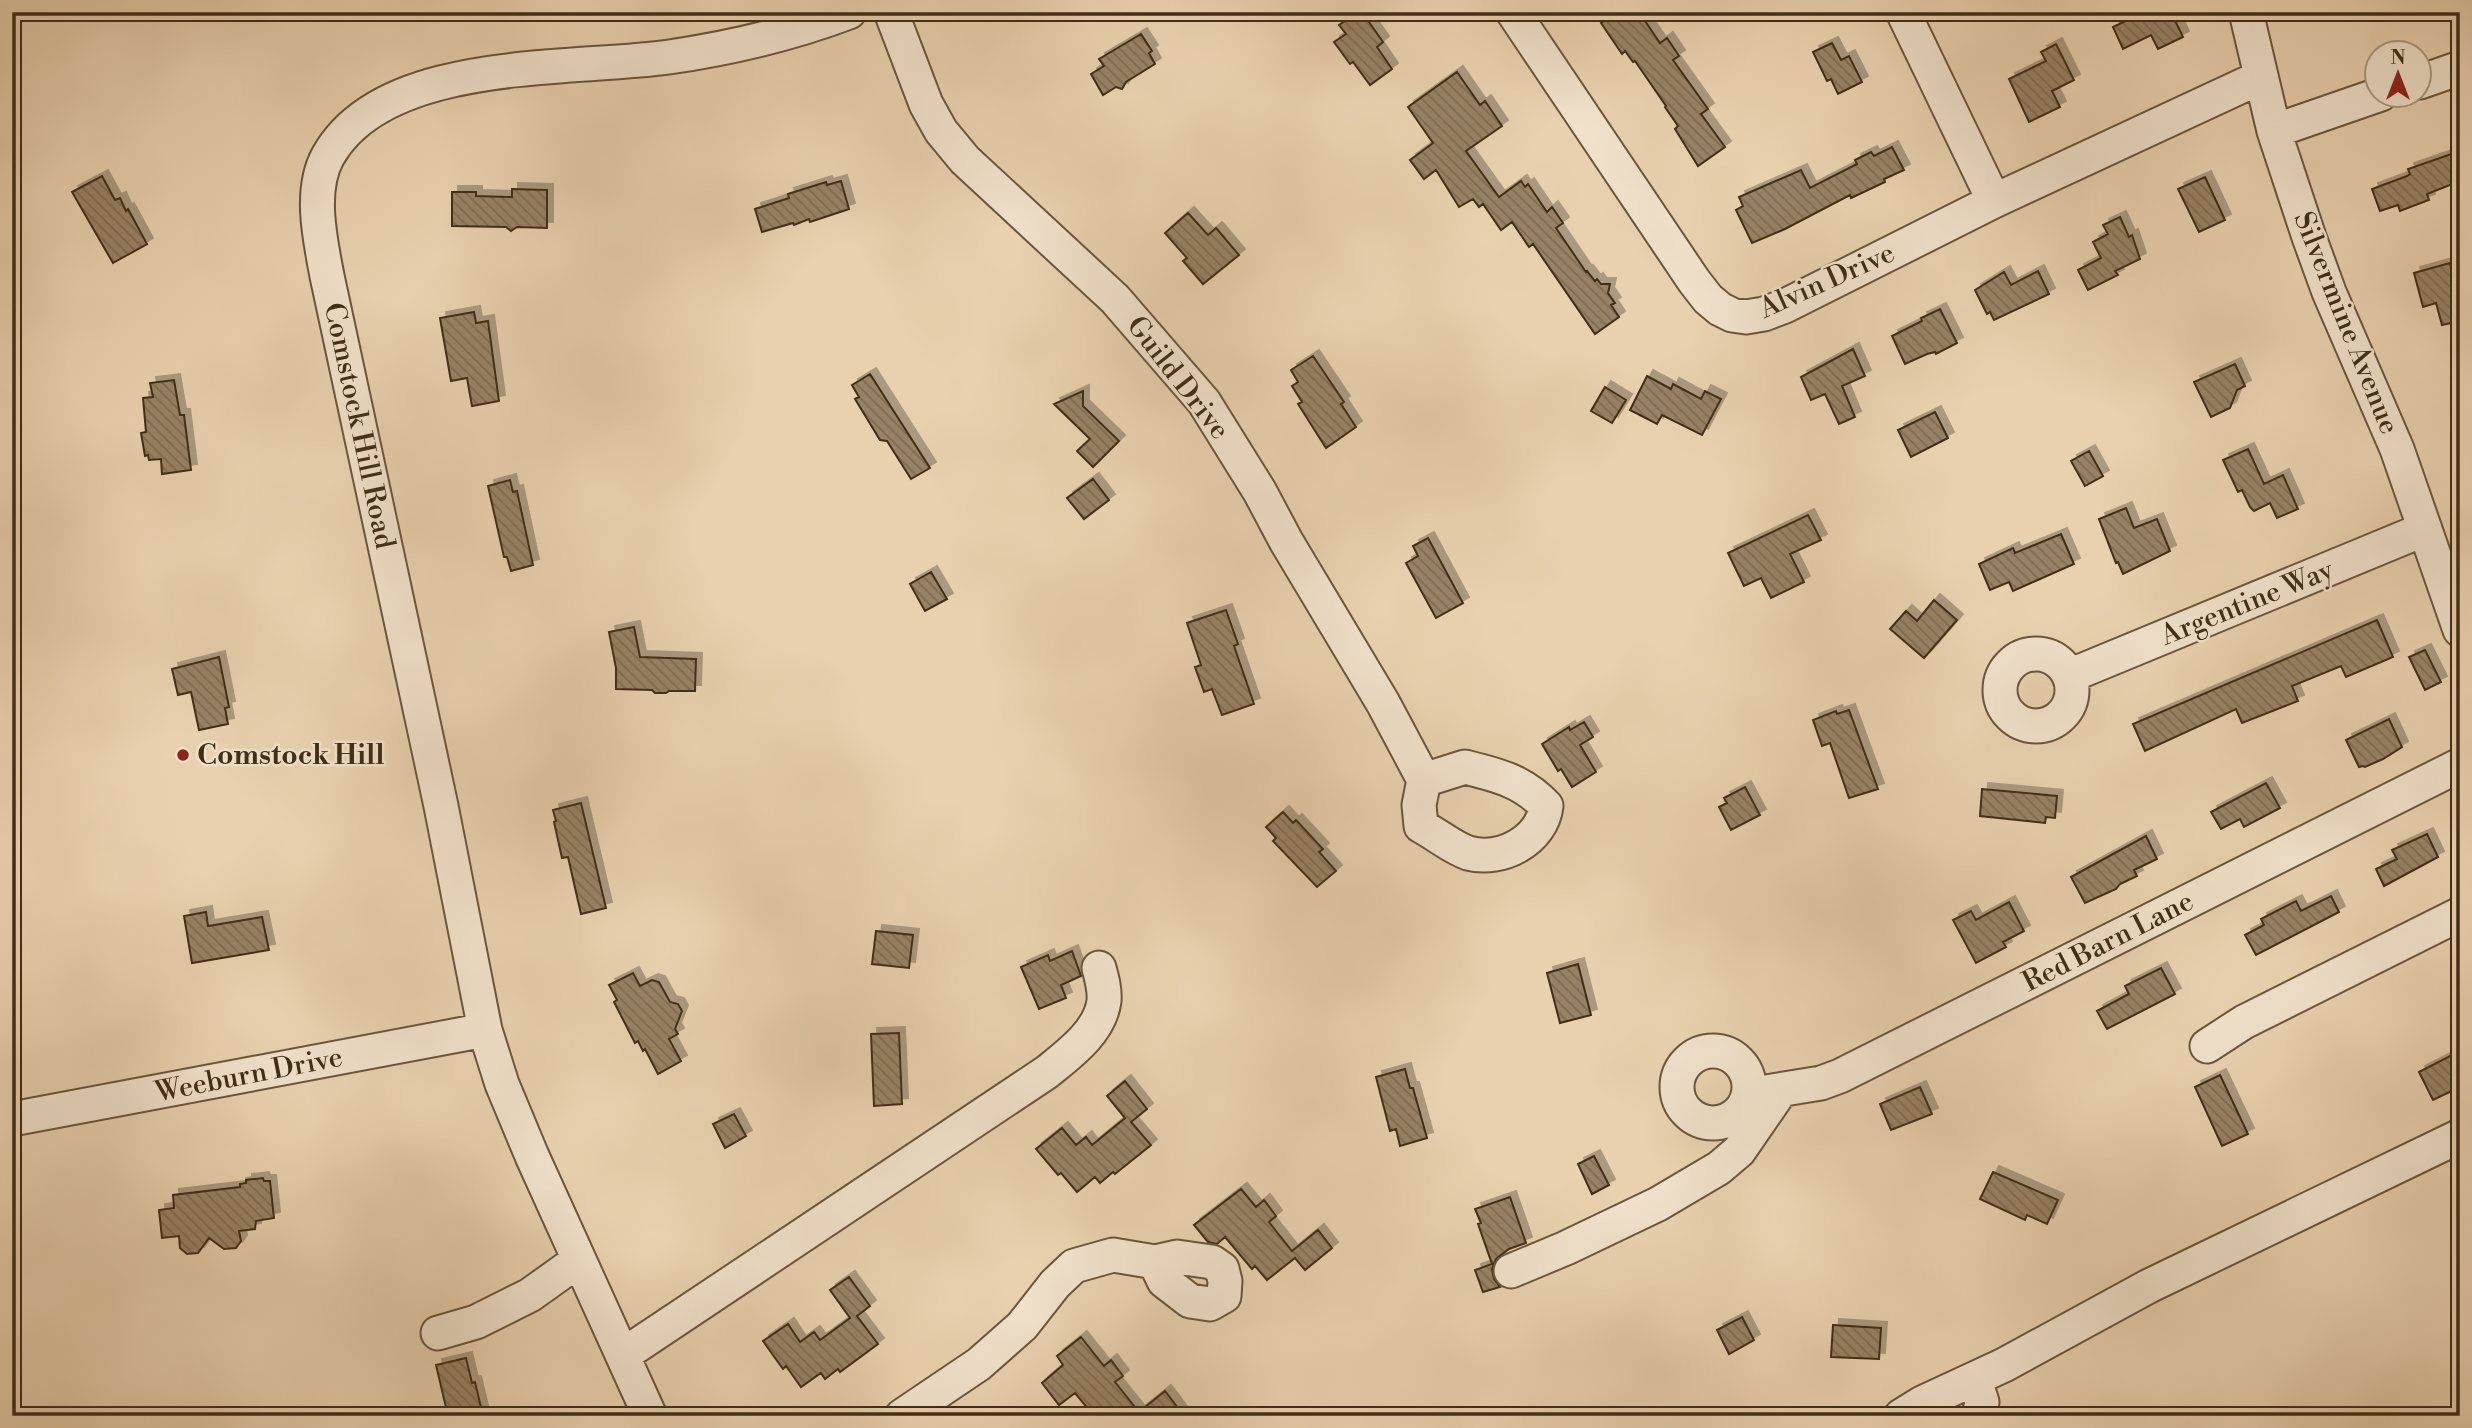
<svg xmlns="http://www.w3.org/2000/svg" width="2472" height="1428" font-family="'Libre Bodoni',serif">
  <defs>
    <pattern id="building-back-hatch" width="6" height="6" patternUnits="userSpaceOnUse" patternTransform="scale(1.75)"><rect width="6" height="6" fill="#988265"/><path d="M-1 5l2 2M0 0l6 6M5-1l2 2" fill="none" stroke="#7e6b52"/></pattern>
    <filter id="shadow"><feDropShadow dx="6" dy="-6" stdDeviation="0" flood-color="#0004"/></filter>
  </defs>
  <rect width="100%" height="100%" fill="#e9d1af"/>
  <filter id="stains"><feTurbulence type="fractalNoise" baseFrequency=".00286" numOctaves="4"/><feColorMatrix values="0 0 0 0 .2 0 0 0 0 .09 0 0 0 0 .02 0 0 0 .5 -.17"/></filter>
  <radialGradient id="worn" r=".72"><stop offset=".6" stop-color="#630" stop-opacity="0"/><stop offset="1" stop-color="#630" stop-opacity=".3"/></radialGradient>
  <path fill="url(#building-back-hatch)" stroke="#412d15" stroke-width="2" filter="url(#shadow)" d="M1358,12H1362L1383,42L1377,47L1392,69L1370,85L1353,62L1350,64L1334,42L1346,34L1339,25Z
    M1615,12H1639L1660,43L1667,38L1679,56L1673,60L1708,109L1701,114L1725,147L1698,166L1675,129L1678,126L1665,107L1666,106L1635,61L1633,62L1625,51L1622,54L1601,23Z
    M2144,12H2171L2183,37L2158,49L2151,35L2123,49L2113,27Z
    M1141,34L1152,51L1149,53L1155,64L1126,82L1122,89L1116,87L1103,95L1091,74L1104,66L1099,59Z
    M1832,43L1841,60L1849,56L1862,82L1838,94L1831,79L1827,81L1813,52Z
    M2056,44L2074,80L2052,91L2060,107L2029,122L2009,79L2046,61L2041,52Z
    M1457,72L1480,105L1485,101L1502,126L1466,151L1499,197L1521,181L1525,187L1528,184L1547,212L1552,207L1563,223L1556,228L1586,272L1587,271L1595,281L1597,279L1601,284H1610L1608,293L1615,303L1611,305L1619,317L1595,334L1533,244L1529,247L1512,222L1501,230L1483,204L1479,207L1473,199L1459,207L1436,170L1424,179L1410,160L1433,143L1408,107Z
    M1892,147L1904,170L1884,179L1885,182L1851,198L1850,195L1785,229L1752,243L1736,210L1743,206L1739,197L1801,170L1810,188L1857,164L1855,160L1871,152L1874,156Z
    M2454,153L2460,170V181L2427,194L2429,200L2400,211L2398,205L2380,211L2372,189L2407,176L2410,174L2408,169Z
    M102,176L115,200L120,198L126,211L128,209L147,244L113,263L72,192Z
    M2205,177L2225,220L2199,232L2178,189Z
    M841,181L849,209L810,222L809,219L794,225L793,223L762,232L755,209L789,198L788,194L826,182L827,185Z
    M512,189L547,190V228L517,227L511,231L506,227L452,226V192H476V196L512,197Z
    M1188,213L1208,235L1216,228L1217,229L1239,255L1203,284L1183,261L1187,258L1165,233Z
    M2120,217L2129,237L2132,235L2140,259L2115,271L2118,275L2088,290L2078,270L2101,258L2093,242L2108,234L2103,225Z
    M2450,263L2455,281L2460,279V321L2442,325L2436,303L2423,307L2414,273Z
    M2038,271L2049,294L1994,320L1990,312L1987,314L1975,290L2004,272L2011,285Z
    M1940,309L1957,343L1936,354L1935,352L1927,354L1905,364L1892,336L1922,321L1921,318Z
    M474,312L476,323L488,321L499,401L472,406L467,378L451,381L440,318Z
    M1853,349L1865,376L1842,386L1855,417L1839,424L1825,394L1811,400L1801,377Z
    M1313,356L1344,402L1341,404L1356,427L1326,448L1298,404L1302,402L1292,386L1298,382L1291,370Z
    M2235,364L2245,386L2237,390L2230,408L2211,417L2194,382Z
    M870,374L930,468L911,479L887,441L880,440L855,399L859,397L852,385Z
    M1647,376L1671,389L1673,384L1701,399L1705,391L1721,399L1702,435L1662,415L1657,424L1630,410Z
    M174,380L180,415H184L191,470L162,474L161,459L149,460L148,455L145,456L141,433L146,432L143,398L153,397L150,383Z
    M1605,387L1626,400L1612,423L1591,411Z
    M1083,391V406L1119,441L1093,467L1077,451L1090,439L1054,404Z
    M1935,412L1948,438L1911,457L1898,430Z
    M2248,449L2264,484L2283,475L2298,509L2277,518L2270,503L2254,511L2250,507L2242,490L2238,492L2223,460Z
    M2089,451L2103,476L2085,486L2071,461Z
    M1093,479L1109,500L1084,519L1067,498Z
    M510,480L513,492L517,491L533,565L511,571L507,557H504L488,486Z
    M2126,508L2134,528L2157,519L2170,551L2123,574L2118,562L2116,563L2099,519Z
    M1808,515L1821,540L1790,554L1804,582L1771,598L1761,578L1744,586L1728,553Z
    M2061,534L2074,564L2013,591L2009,582L1990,590L1979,564L2013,548L2015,553Z
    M1428,538L1463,603L1436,618L1406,563L1418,556L1413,546Z
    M931,572L947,599L925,611L910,584Z
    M1934,600L1957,620L1924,658L1890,629L1906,611L1917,621Z
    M1226,610L1238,644L1234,646L1254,704L1222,715L1212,689L1204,692L1195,667L1201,665L1187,623Z
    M2377,620L2393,657L2346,677L2341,666L2292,686L2298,701L2242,723L2236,709L2145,751L2133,724Z
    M634,627L640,657L696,659L695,691H669L666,693H655L652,690L616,689V668L609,632Z
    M2425,650L2441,682L2425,690L2409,657Z
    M219,657L229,707L225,708L228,724L199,730L191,692L178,695L172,669Z
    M1849,710L1878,789L1849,798L1830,743L1822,746L1813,720L1836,711L1837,714Z
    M2389,719L2402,747L2383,759L2365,767L2363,766L2359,767L2346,740Z
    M1584,722L1593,737L1580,745L1596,772L1572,787L1561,769L1558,771L1542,744L1569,727L1570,730Z
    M2266,783L2280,808L2244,827L2240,819L2221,829L2211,812Z
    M1745,787L1760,815L1731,830L1719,807L1727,803L1724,798Z
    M1982,789L2057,796L2055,818L2046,817L2045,823L1980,816Z
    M581,803L606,908L581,914L568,857L562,858L554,822L556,821L553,810Z
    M1283,812L1293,823L1296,820L1323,849L1319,852L1336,871L1317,887L1273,841L1276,838L1266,827Z
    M2427,834L2438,857L2384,886L2376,869L2397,859L2392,850Z
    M2146,836L2157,859L2134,870L2137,876L2120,884L2116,889L2085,903L2071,877Z
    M2331,896L2339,912L2256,955L2245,935L2264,925L2261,919L2296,901L2301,911Z
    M2009,902L2024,931L2003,942L2006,947L1976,963L1953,920L1971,911L1976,920Z
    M206,912L208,926L262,917L269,950L192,963L184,916Z
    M876,931L913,935L909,968L872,964Z
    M1072,951L1081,976L1061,985L1066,998L1039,1009L1021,967L1048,955L1050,961Z
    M1578,964L1591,1015L1560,1023L1547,973Z
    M2161,968L2175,994L2107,1029L2097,1011L2129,994L2125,986Z
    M633,973L640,986L652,980L659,982L670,1002L678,1004L682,1011L675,1029L678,1034L669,1039L681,1061L658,1074L645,1049L643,1051L638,1041L635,1043L614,1002L617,1000L609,985Z
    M899,1033L902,1104L874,1106L871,1034Z
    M2452,1055L2460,1070V1087L2433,1100L2419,1072Z
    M1405,1069L1410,1088H1413L1427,1138L1400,1146L1396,1129L1390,1131L1376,1077Z
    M2220,1075L2248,1134L2222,1146L2195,1087Z
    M1125,1081L1147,1109L1131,1122L1151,1145L1115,1174L1113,1172L1100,1183L1095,1177L1077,1192L1061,1173L1058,1175L1036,1149L1062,1128L1076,1145L1086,1137L1092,1145L1125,1118L1107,1096Z
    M1920,1087L1932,1114L1891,1130L1880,1104Z
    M734,1114L746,1136L725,1148L713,1124Z
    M1594,1156L1609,1185L1592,1194L1578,1164Z
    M1993,1172L2058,1200L2047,1224L2027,1215L2025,1220L1980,1199Z
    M263,1178L264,1181H270L274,1218L256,1221L255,1229L239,1231L241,1241L236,1248L224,1249L209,1238L198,1253L187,1254L180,1248L179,1236L162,1238L159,1210L174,1208L173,1195L240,1187V1184L246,1183V1180Z
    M1241,1189L1256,1207L1264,1200L1276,1216L1269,1222L1292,1251L1318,1230L1332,1248L1305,1270L1295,1258L1267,1280L1255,1266L1252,1269L1225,1237L1217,1244L1208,1242L1194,1225Z
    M1510,1197L1526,1243L1509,1249L1496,1259L1492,1269L1494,1279L1500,1287L1483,1292L1475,1270L1492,1264L1478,1224L1481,1223L1475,1209Z
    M849,1277L870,1306L857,1316L878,1344L840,1372L838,1369L825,1379L821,1373L801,1387L786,1366L783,1369L763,1341L788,1324L800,1342L814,1332L820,1340L850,1318L830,1290Z
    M1742,1317L1754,1340L1729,1354L1717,1330Z
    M1833,1325L1881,1328L1879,1359L1831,1357Z
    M1081,1337L1104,1366L1111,1360L1123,1376L1115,1382L1139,1412L1165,1391L1184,1416H1094L1075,1393L1059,1405L1042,1383L1063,1365L1057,1356Z
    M466,1358L472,1383L475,1382L483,1416H448L436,1365Z"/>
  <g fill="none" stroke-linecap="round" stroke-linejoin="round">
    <g stroke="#6b563c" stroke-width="37">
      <path id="minor" d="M891,12L926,104L941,131L965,160L1115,299L1204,402L1260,492L1286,541L1383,703L1424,780
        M1513,12L1694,281L1708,299L1720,309L1732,315L1746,317L1764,314L1785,306L1994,201L2261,77
        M1903,12L1994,201
        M2246,12L2274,131L2309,237L2329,292L2397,449L2460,630
        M2420,82L2460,68
        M2274,131L2381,94
        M2000 690a36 36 0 1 1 72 0a36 36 0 1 1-72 0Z
        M2069,676L2425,529
        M1465,767C1497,775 1523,781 1546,806C1542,840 1502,862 1468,853C1453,848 1436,834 1421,826L1419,805L1424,780Z
        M2207,1046L2244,1022L2460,914
        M1677 1087a36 36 0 1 1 72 0a36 36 0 1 1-72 0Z
        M1748,1095L1821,1083L1840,1076L2460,765
        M12,1119L485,1030
        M1511,1271L1566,1248L1658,1204L1719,1168L1739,1151L1781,1090
        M438,1333L476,1322L530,1295L579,1260
        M623,1355L1047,1072C1069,1054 1100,1032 1104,1001C1105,990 1102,979 1099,968
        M1975,1380L1982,1402L1979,1416
        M650,1416L532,1156L502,1084L485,1030L441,806L327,276C320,239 309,190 328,156C384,56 571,71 669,57C730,48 791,34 849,12
        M902,1416L979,1364L1022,1326L1055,1284L1074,1266L1113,1255L1155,1262L1177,1257L1212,1262L1222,1269L1225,1281L1224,1296L1210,1304L1190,1301L1164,1281L1155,1262
        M1901,1416L1922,1403L2004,1365L2149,1286L2460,1136"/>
    </g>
    <use href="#minor" stroke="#f1e1cb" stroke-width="33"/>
  </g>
  <circle fill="#8f2418" stroke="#f1e1cb" stroke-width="2.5" cx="183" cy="755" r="7"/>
  <g text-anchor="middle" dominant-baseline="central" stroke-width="5" stroke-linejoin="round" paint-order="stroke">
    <g font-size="28" fill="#412d15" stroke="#f1e1cb">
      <text transform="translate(1827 281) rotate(-24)">Alvin Drive</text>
      <text transform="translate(2346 323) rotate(68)">Silvermine Avenue</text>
      <text transform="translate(1178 378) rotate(52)">Guild Drive</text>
      <text transform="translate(359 426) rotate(78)">Comstock Hill Road</text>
      <text transform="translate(2247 603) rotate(-22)">Argentine Way</text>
      <text transform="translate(2108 942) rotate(-27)">Red Barn Lane</text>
      <text transform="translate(249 1075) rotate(-11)">Weeburn Drive</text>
    </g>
    <g font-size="28" font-weight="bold" fill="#412d15" stroke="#f1e1cb" text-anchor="start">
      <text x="197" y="755">Comstock Hill</text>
    </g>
  </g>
  <rect width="2472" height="1428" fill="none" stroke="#e9d1af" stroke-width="42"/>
  <rect x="14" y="14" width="2444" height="1400" fill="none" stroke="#412d15" stroke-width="3.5"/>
  <rect x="21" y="21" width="2430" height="1386" fill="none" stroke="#412d15" stroke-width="2"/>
  <g transform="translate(2398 74)"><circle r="33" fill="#f1e1cb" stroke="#ab9982" stroke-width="2"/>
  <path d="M0-5L12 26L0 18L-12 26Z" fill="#8f2418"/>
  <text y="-10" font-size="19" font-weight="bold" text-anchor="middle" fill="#412d15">N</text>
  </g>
  <rect width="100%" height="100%" filter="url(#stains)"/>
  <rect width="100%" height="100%" fill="url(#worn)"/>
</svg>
